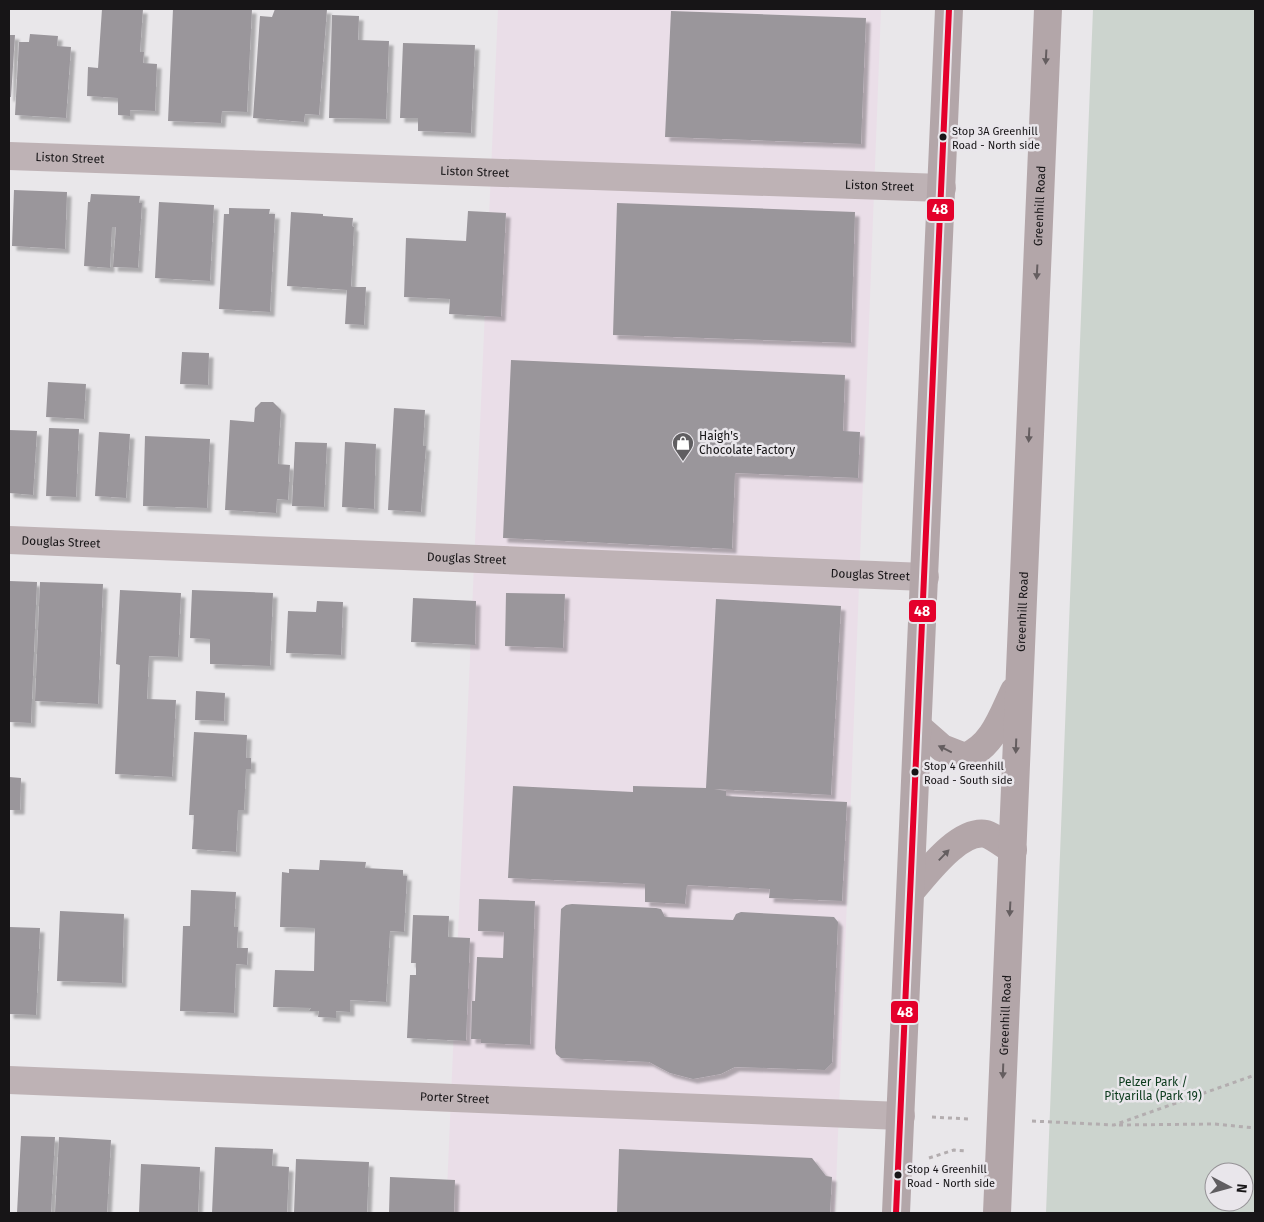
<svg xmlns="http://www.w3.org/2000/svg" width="1264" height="1222" font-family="'Fira Sans',sans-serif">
  <defs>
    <filter id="shadow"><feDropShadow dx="4.5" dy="4.5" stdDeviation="1" flood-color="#0004"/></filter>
  </defs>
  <rect width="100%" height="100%" fill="#e9e7ea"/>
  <path fill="#eadee8" d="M498,9H881L835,1213H446Z"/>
  <path fill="#ccd4ce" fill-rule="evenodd" d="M1093,9H1255V1213H1046ZM1214,1172H1244V1202H1214Z"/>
  <path fill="#9a969b" filter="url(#shadow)" d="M102,9H143L140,52H144L143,63L157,64L155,111L130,110V116L118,115V98L87,96L88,67L98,68Z
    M173,9H252L247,112L222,111L221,123L168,121Z
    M275,9H327L319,115L305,114L304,122L253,118L260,16L272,17Z
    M671,11L866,18L861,144L665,137Z
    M332,15L359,16L358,40L389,41L386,119L329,118Z
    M30,34L58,36L57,46L71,47L66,118L15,115L19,42H29Z
    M9,35H15L11,97H9Z
    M403,43L475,45L471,133L418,131V118H400Z
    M14,190L67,192L65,249L12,246Z
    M91,194L140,196L139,203H142L138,268L113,267L116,227H112L110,268L84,266L88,202H90Z
    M159,202L214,205L210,281L155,278Z
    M617,203L855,212L851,343L613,335Z
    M229,208L270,209L269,214H275L270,312L219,309L224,214H229Z
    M468,211L506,213L501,317L449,314L450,299L404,297L406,238L466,241Z
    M291,212L323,214V216L353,218L352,226L354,227L351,287H366L364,325L345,324L347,290L287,286Z
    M182,352L209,353L208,385L180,384Z
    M511,360L845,375L843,431L860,432L858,478L735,473L732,549L503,538Z
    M48,382L86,384L84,419L46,417Z
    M261,402H273L281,410L278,464L290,465L288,500L277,499L276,513L225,510L230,420L254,422L255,408Z
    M394,408L425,410L423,446H426L421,512L388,510Z
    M49,428L79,429L76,497L46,496Z
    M9,430L37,431L33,495L9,493Z
    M99,432L130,434L126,498L95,496Z
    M145,436L210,439L207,508L143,506Z
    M295,442L327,443L324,507L292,506Z
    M345,442L376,444L374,509L342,507Z
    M9,581L37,582L31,723L9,722Z
    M40,582L103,584L98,704L35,701Z
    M120,590L181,593L178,657L149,656L147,699L176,700L172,777L115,774L120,665L116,664Z
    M192,590L273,593L270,666L210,664V639L190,638Z
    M506,593L565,594L563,648L505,646Z
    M413,598L476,601L475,645L411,642Z
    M716,599L841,606L831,795L714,789L726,791V796L847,802L842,901L769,898L770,889L687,885L685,904L645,902V884L508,878L513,786L633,792V786L706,788Z
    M317,601L343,602L341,655L286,653L288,611L316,612Z
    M196,691L225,693L224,721L195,720Z
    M194,732L247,735L246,758H251V769H246L244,810H238L236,852L192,849L194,815H189Z
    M9,777L21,778L20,810H9Z
    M320,860L366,862L365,868L403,870V876H407L404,932L390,931L386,1002L350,1000V1012L336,1011V1018L318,1017L319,1011H309L311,1008L273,1007L275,970L314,971L315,928L280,927L282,872L289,873V869L319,870Z
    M191,890L236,892L234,927H238L237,948H248L247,965L236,964L234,1013L180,1011L183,926H190Z
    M479,899L535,901L530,1045L481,1043V1039H471L472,1001H475L477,957L503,958L504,932L478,931Z
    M572,904L656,908L661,909L665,917L733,920L736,914L741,912L834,917L838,922L832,1063L825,1070L735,1067L721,1074L693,1079L670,1073L649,1062L561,1058L556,1054L555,1048L561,909L566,905Z
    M60,911L124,914L122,983L57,981Z
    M413,915L449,916L448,937L470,938L466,1041L407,1038L410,975H416V963H411Z
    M9,927L40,928L36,1015L9,1014Z
    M21,1136L55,1137L51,1213H17Z
    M59,1137L111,1140L107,1213H55Z
    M215,1147L273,1149L272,1166L289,1167L287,1213H212Z
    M619,1149L812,1158L826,1176L832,1177L830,1213H617Z
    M296,1159L369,1162L367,1213H294Z
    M141,1164L200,1167L198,1213H139Z
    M390,1177L455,1180L454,1213H389Z"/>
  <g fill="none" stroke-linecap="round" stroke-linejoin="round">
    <path stroke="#b3adaf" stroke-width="3" stroke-dasharray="4 4" stroke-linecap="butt" d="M932,1117L968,1119
      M1032,1121L1114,1125L1255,1075
      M1119,1125L1215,1124L1255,1128
      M929,1158L954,1150L967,1151"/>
    <g stroke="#beb2b5" stroke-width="28">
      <path id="s1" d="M9,156L942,188"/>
      <path id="s2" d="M9,540L925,577"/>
      <path id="s3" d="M9,1080L901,1116"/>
    </g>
    <g stroke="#b3a6a9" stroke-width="28">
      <path d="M918,727L942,748L965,757C993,746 1002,716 1014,691"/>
      <path d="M911,891C927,873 959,829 986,834C993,836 1006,846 1013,850"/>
      <path d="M896,1213L949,9"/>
      <path id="s4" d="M997,1213L1048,9"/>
    </g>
    <g stroke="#e9e6eb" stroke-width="10">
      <path id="bus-1" d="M896,1213L949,9"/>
    </g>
    <use href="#bus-1" stroke="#e4002b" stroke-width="6"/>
  </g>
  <defs><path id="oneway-solid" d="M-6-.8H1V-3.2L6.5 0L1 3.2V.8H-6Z" transform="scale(1.25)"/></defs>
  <g fill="#655e60">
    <use href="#oneway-solid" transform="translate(1046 57) rotate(93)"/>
    <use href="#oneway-solid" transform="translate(1037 272) rotate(93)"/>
    <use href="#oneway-solid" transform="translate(1029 435) rotate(93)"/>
    <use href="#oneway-solid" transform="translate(1016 746) rotate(92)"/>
    <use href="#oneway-solid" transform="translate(945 749) rotate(-154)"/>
    <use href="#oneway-solid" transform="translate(944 855) rotate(-46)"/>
    <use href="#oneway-solid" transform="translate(1010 909) rotate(93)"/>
    <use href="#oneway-solid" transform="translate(1003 1071) rotate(92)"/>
  </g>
  <defs>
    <g id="shop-pin" transform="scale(1.125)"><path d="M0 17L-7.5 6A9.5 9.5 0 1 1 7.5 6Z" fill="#605e61" stroke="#e9e6eb"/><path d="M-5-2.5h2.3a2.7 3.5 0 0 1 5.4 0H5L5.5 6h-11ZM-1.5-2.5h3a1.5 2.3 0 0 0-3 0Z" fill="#fff"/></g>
  </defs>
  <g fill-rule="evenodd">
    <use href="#shop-pin" x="683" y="443"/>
  </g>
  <g fill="#171517" stroke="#e9e6eb" stroke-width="2">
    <circle cx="943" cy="137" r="4.5"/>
    <circle cx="915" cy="772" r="4.5"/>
    <circle cx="898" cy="1175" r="4.5"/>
  </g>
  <g text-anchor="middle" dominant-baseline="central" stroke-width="5" stroke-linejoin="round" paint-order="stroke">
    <g font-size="11" fill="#171517" stroke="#e9e6eb" text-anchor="start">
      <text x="952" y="131">Stop 3A Greenhill<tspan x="952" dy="14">Road - North side</tspan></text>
      <text x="924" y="766">Stop 4 Greenhill<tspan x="924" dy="14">Road - South side</tspan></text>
      <text x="907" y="1169">Stop 4 Greenhill<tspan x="907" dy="14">Road - North side</tspan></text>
    </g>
    <g font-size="12" fill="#171517" stroke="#e9e6eb">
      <text stroke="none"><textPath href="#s1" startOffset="61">Liston Street</textPath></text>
      <text stroke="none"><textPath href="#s1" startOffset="466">Liston Street</textPath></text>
      <text stroke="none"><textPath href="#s1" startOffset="871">Liston Street</textPath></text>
      <text stroke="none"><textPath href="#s4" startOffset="1008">Greenhill Road</textPath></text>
      <text stroke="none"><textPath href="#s2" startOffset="52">Douglas Street</textPath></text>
      <text stroke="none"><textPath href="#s2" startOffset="458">Douglas Street</textPath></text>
      <text stroke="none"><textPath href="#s2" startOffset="862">Douglas Street</textPath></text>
      <text stroke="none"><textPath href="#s4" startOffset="602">Greenhill Road</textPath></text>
      <text stroke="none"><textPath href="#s4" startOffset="198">Greenhill Road</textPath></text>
      <text stroke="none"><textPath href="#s3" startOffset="446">Porter Street</textPath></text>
    </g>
    <g font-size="12" fill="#171517" stroke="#e9e6eb" text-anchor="start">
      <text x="699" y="436">Haigh's<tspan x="699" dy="14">Chocolate Factory</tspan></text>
    </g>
    <g font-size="12" fill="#0b3a1c" stroke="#e9e6eb">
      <text x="1153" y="1082">Pelzer Park /<tspan x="1153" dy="14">Pityarilla (Park 19)</tspan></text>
    </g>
  </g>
  <g stroke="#e9e6eb" stroke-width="2">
    <rect x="926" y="198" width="29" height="24" rx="5" fill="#e4002b"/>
    <rect x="908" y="599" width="29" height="24" rx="5" fill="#e4002b"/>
    <rect x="890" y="1000" width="29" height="24" rx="5" fill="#e4002b"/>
  </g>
  <g font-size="14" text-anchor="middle" font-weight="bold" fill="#fff">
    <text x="940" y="214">48</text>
    <text x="922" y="616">48</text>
    <text x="905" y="1017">48</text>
  </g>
  <rect width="1264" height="1222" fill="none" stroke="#171517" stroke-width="20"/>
  <g transform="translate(1229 1187) rotate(96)"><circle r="24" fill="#e9e6eb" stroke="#959296"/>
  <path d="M0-4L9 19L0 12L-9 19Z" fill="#605e61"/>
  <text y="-8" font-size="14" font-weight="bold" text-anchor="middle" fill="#171517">N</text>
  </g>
</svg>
